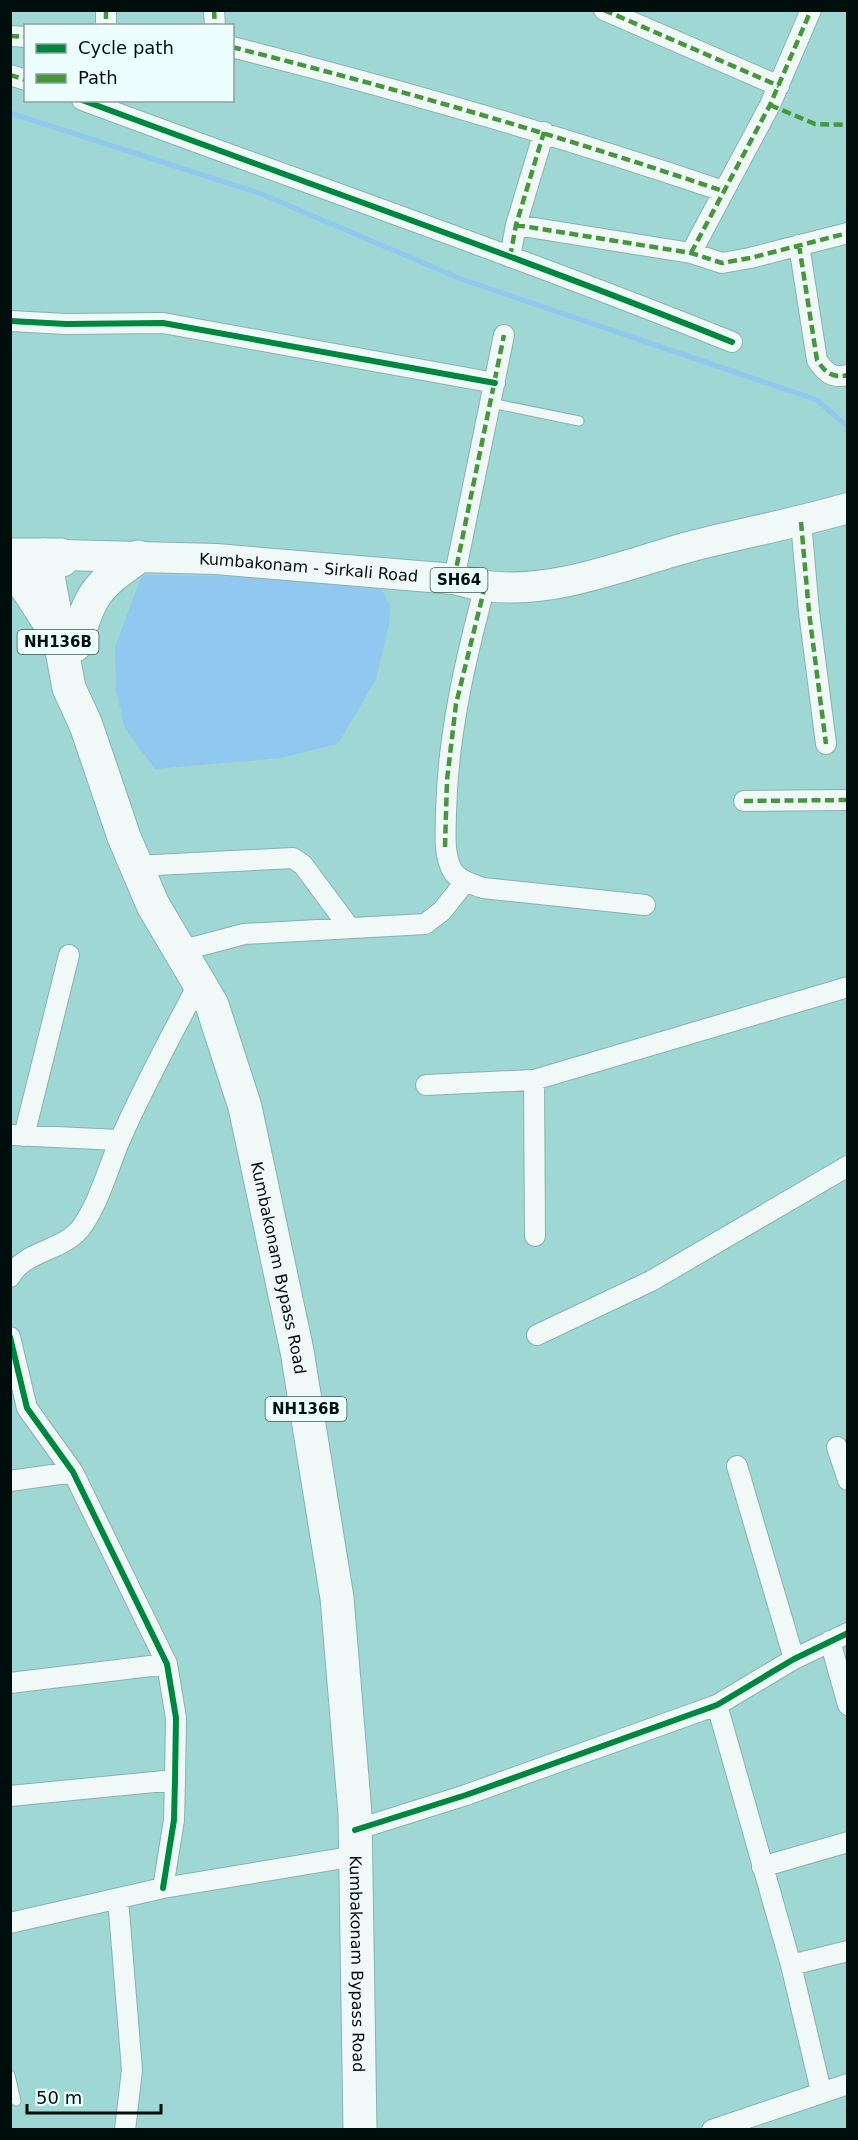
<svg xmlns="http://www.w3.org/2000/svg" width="858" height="2140" font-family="'DejaVu Sans',sans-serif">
  <rect width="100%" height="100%" fill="#9ed7d3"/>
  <path fill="#91c8f0" d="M142,575L344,578L382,590L390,606L389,625L376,679L338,744L281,758L155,769L125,729L116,690L115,647Z"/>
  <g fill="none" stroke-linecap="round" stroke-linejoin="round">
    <path stroke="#91c8f0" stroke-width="5" d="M10,113L259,193L461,279L817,400L848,427"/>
    <g stroke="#87b3b1" stroke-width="11">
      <path id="lane" d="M491,403L579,421
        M10,2075L16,2101"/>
    </g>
    <g stroke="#87b3b1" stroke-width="22">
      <path id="street" d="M106,10V26
        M214,10L215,26
        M604,10L779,86
        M10,36L26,37
        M232,47C398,89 561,136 723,191
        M10,75L26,80
        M82,100C299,181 518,256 732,342
        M516,225L691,253L722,263L750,258L848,233
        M799,245L817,360C825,372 832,379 848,375
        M691,253L770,105L811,10
        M510,257L516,225L544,132
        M10,321L66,324L163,323L495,383
        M801,522L809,612L826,744
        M454,579L504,335
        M485,586C465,661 448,734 446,812C446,831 443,852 452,870C458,881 473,884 483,888L645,905
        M744,801L848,800
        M136,866L293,858L303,865L349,927
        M180,951L244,934L425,924L442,911L465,882
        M534,1080L535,1236
        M426,1085L534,1080L848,987
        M13,1135L119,1140
        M24,1136L69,955
        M10,1277C25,1249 65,1252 83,1225C101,1198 108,1167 121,1138C144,1085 172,1034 199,983
        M537,1335L651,1281L848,1166
        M10,1337L27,1408L73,1472L167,1664L176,1718L175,1780L174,1820L163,1888
        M837,1447L848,1480
        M737,1466L794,1659
        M10,1481L73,1472
        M830,1641L848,1705
        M10,1683L167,1664
        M717,1705L791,1965L821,2091
        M10,1796L175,1780
        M355,1830L466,1795L717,1705L794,1659L848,1633
        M762,1867L848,1842
        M118,1899L132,2070L125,2130
        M10,1923L163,1888L356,1856
        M791,1965L848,1951
        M712,2130L848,2084"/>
    </g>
    <g stroke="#87b3b1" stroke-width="32">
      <g id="primary">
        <path id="s1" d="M61,555L216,559L454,579C464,581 475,585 485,586C556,595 628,563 696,545C747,532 797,523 848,508"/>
      </g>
    </g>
    <g stroke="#87b3b1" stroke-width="35">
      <g id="highway">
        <path d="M10,555H61L62,560"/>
        <path id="s2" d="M44,555L69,688L86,725L124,837L153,905L212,1005L245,1107L297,1351L337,1598L355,1814L360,2130"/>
        <path d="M10,570L27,588L49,622"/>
        <path d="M75,645C92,593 93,589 138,557"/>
      </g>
    </g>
    <use href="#lane" stroke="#f0f9f8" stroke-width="9"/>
    <use href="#street" stroke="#f0f9f8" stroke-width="20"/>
    <use href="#primary" stroke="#f0f9f8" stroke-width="30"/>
    <use href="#highway" stroke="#f0f9f8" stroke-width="33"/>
    <path stroke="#46973c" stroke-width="4.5" stroke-dasharray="9 4.5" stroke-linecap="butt" d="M106,10V26
      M214,10L215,26
      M604,10L779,86
      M10,36L26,37
      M232,47C398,89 561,136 723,191
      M10,75L26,80
      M770,105L815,124L848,125
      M516,225L691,253L722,263L750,258L848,233
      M799,245L817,360C825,372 832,379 848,375
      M691,253L770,105L811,10
      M510,257L516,225L544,132
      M801,522L809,612L826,744
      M454,579L504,335
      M744,801L848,800
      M445,847L447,780L456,704L485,586"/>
    <g stroke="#ecfefd" stroke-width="10">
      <path id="cycleway" d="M82,100C299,181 518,256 732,342
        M10,321L66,324L163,323L495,383
        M10,1337L27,1408L73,1472L167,1664L176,1718L175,1780L174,1820L163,1888
        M355,1830L466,1795L717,1705L794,1659L848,1633"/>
    </g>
    <use href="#cycleway" stroke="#00873e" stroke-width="6"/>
  </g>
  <g text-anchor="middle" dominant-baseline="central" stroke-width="4.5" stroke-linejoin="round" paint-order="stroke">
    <g fill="#ecfefd" stroke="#475756" stroke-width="1.5">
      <rect x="430.5" y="568" width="57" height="24" rx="4.5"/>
      <rect x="17.5" y="630" width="81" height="24" rx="4.5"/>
      <rect x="265.5" y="1397" width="81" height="24" rx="4.5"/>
    </g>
    <g font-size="15" font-weight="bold" fill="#000f0e">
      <text x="459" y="580">SH64</text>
      <text x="58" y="642">NH136B</text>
      <text x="306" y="1409">NH136B</text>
    </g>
    <g font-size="16" fill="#000f0e" stroke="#ecfefd">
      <text stroke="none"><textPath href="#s1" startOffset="248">Kumbakonam - Sirkali Road</textPath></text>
      <text stroke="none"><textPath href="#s2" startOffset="756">Kumbakonam Bypass Road</textPath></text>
      <text stroke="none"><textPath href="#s2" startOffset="1458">Kumbakonam Bypass Road</textPath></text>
    </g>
  </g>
  <rect width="858" height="2140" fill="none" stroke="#000f0e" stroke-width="24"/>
  <rect x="24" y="24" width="210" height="78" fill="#ecfefd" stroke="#8e9e9d" stroke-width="1.5"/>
  <rect x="36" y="44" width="30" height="9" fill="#00873e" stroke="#8e9e9d" stroke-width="1.5"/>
  <text x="78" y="54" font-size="18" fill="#000f0e">Cycle path</text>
  <rect x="36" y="74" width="30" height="9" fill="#46973c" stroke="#8e9e9d" stroke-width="1.5"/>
  <text x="78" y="84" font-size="18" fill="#000f0e">Path</text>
  <path d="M27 2104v9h134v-9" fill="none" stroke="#000f0e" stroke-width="3"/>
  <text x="36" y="2104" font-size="18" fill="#000f0e" stroke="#ecfefd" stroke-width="4.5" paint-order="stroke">50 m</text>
</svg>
